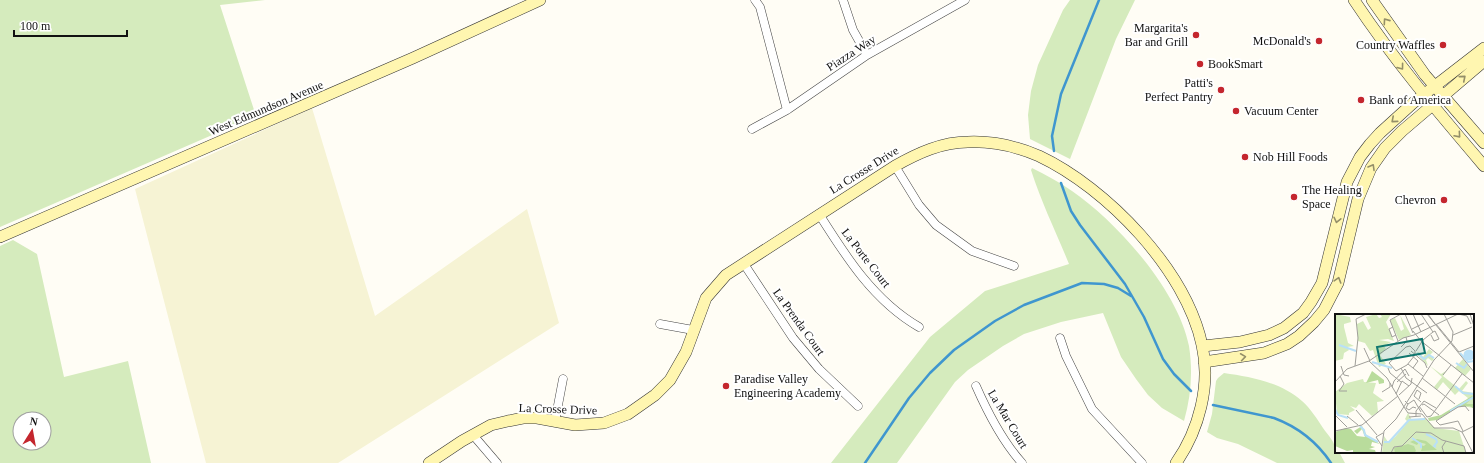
<svg xmlns="http://www.w3.org/2000/svg" width="1484" height="463" font-family="Georgia,serif">
  <rect width="100%" height="100%" fill="#fffdf5"/>
  <path fill="#f6f3d4" d="M312,108L375,316L527,209L559,323L338,463H206L135,189Z"/>
  <path fill="#d5ebbd" fill-rule="evenodd" d="M0,0H265L220,5L256,116L0,227Z
    M1070,0H1135L1116,39L1070,159L1030,139L1028,115L1031,91L1038,65L1063,10Z
    M1032,168C1046,175 1059,182 1072,191C1117,222 1178,290 1189,346C1193,372 1191,396 1184,421L1162,408L1148,395L1136,379L1121,357L1103,313L1061,322L1024,334L1003,346L968,370L955,382L897,463H831L930,337L985,291L1069,264C1056,232 1042,204 1031,170Z
    M13,240L37,254L64,377L128,361L151,463H0V246ZM20,419H44V443H20Z
    M1224,373C1251,377 1281,382 1302,401C1311,409 1317,419 1323,428C1328,435 1336,443 1336,452H1339L1345,463H1277L1238,444L1217,438L1207,432L1212,414L1216,381L1218,378Z"/>
  <g fill="none" stroke-linecap="round" stroke-linejoin="round">
    <path stroke="#3f96cf" stroke-width="2.5" d="M1054,151L1052,136L1061,94L1099,0
      M1061,183L1071,211L1080,225L1125,284L1144,317L1163,359L1174,374L1191,391
      M1213,405L1274,418C1298,427 1317,442 1331,463
      M865,463L909,398L930,373L954,350L995,321L1024,305L1082,283L1104,284L1118,288L1131,296"/>
    <g stroke="#444" stroke-width="9">
      <path id="street" d="M755,0L760,7L787,110
        M843,0L853,30L867,55
        M752,129L787,110L867,55L965,0
        M895,166L919,205L936,225L972,251L1014,266
        M819,214C846,257 874,301 919,327
        M744,264L793,338L819,369L858,406
        M660,324L693,330
        M1060,338L1066,356L1092,409L1142,463
        M976,386C987,411 1004,443 1022,463
        M555,421L563,379
        M473,435L497,463"/>
    </g>
    <g stroke="#333" stroke-width="12">
      <path id="secondary" d="M1354,0C1393,59 1438,112 1484,166
        M1372,0L1425,75L1484,143
        M0,237L413,58L540,0
        M1203,346L1240,342L1269,335L1284,328L1303,313L1311,302L1322,283L1347,182L1360,157L1370,144L1380,133L1413,103L1484,48
        M1204,362L1264,353L1287,344L1299,336L1314,322L1324,310L1338,283L1358,199L1371,168L1385,148L1402,131L1484,61
        M429,463L462,441L491,425L508,421L523,418H537L575,425L604,423L628,414L655,395L670,380L686,352L706,298L726,275L895,166C918,153 942,142 968,142C992,141 1018,147 1039,156C1107,188 1186,270 1202,345C1211,385 1199,430 1176,463"/>
    </g>
    <use href="#street" stroke="#fff" stroke-width="8"/>
    <use href="#secondary" stroke="#fff6b0" stroke-width="11"/>
  </g>
  <defs><path id="oneway-chevron" d="M-2-3.5L2.5 0L-2 3.5" fill="none" stroke-width="1.6" stroke-linecap="round" stroke-linejoin="round"/></defs>
  <g stroke="#948f68">
    <use href="#oneway-chevron" transform="translate(1386 21) rotate(-125)"/>
    <use href="#oneway-chevron" transform="translate(1401 67) rotate(53)"/>
    <use href="#oneway-chevron" transform="translate(1463 78) rotate(-40)"/>
    <use href="#oneway-chevron" transform="translate(1394 120) rotate(139)"/>
    <use href="#oneway-chevron" transform="translate(1458 135) rotate(49)"/>
    <use href="#oneway-chevron" transform="translate(1372 167) rotate(-60)"/>
    <use href="#oneway-chevron" transform="translate(1337 220) rotate(103)"/>
    <use href="#oneway-chevron" transform="translate(1338 280) rotate(-73)"/>
    <use href="#oneway-chevron" transform="translate(1243 357) rotate(-8)"/>
  </g>
  <g fill="#c4262e" stroke="#fff" stroke-width="1.5">
    <circle cx="1196" cy="35" r="4"/>
    <circle cx="1319" cy="41" r="4"/>
    <circle cx="1443" cy="45" r="4"/>
    <circle cx="1200" cy="64" r="4"/>
    <circle cx="1221" cy="90" r="4"/>
    <circle cx="1361" cy="100" r="4"/>
    <circle cx="1236" cy="111" r="4"/>
    <circle cx="1245" cy="157" r="4"/>
    <circle cx="1294" cy="197" r="4"/>
    <circle cx="1444" cy="200" r="4"/>
    <circle cx="726" cy="386" r="4"/>
  </g>
  <g text-anchor="middle" dominant-baseline="central" stroke-width="4" stroke-linejoin="round" paint-order="stroke">
    <g font-size="12" fill="#111" stroke="#fff" text-anchor="start">
      <text x="1188" y="28" text-anchor="end">Margarita's<tspan x="1188" dy="14">Bar and Grill</tspan></text>
      <text x="1311" y="41" text-anchor="end">McDonald's</text>
      <text x="1435" y="45" text-anchor="end">Country Waffles</text>
      <text x="1208" y="64">BookSmart</text>
      <text x="1213" y="83" text-anchor="end">Patti's<tspan x="1213" dy="14">Perfect Pantry</tspan></text>
      <text x="1369" y="100">Bank of America</text>
      <text x="1244" y="111">Vacuum Center</text>
      <text x="1253" y="157">Nob Hill Foods</text>
      <text x="1302" y="190">The Healing<tspan x="1302" dy="14">Space</tspan></text>
      <text x="1436" y="200" text-anchor="end">Chevron</text>
      <text x="734" y="379">Paradise Valley<tspan x="734" dy="14">Engineering Academy</tspan></text>
    </g>
    <g font-size="12" fill="#111" stroke="#fff">
      <text transform="translate(851 53) rotate(-33)">Piazza Way</text>
      <text transform="translate(266 108) rotate(-23)">West Edmundson Avenue</text>
      <text transform="translate(864 170) rotate(-32)">La Crosse Drive</text>
      <text transform="translate(866 258) rotate(52)">La Porte Court</text>
      <text transform="translate(799 322) rotate(54)">La Prenda Court</text>
      <text transform="translate(558 409) rotate(2)">La Crosse Drive</text>
      <text transform="translate(1008 419) rotate(59)">La Mar Court</text>
    </g>
  </g>
  <g transform="translate(1335 314)">
    <rect width="139" height="139" fill="#fffdf5"/>
    <path d="M0,0L15,3L16,8L9,10V13L13,29L19,32L12,33L14,36L9,39L8,45L0,47ZM41,0L44,4L47,3L45,0H56L51,8L59,27L53,25L44,26L56,28L49,32L51,35L45,41L51,50L44,53L38,36L35,37L30,29L23,27L22,10L28,7L33,16L36,14L31,3ZM65,1L76,21L64,26L55,6L60,4L66,17L69,15ZM94,35L98,38L95,41L99,45L97,47L93,44L91,46L93,52L81,39L84,38L88,43ZM128,45L136,55L130,62L120,54ZM95,52L106,60L111,57L108,62L124,75L131,67L133,69L127,77L139,79V94L127,92L133,84L124,77L120,81L108,68L102,76L99,73L107,63ZM28,65L29,68L41,69L38,79L49,87L42,88L43,98L37,102L24,90L21,94L15,92L20,96L14,99V101L2,100L0,78L12,69ZM73,99L77,106L90,104L100,114L124,117L131,139H47L49,122L53,128L60,123L73,108L70,105Z" fill="#d5ebbd"/>
    <path d="M37,57L49,66V69L44,70L43,66L31,69ZM137,82L139,85H136L131,90H139V95L135,92L123,93L102,106L94,107L93,104L106,101ZM27,112L32,122L45,130L37,128L36,132L40,133L34,135L40,136L41,139H18V136L12,137L0,132V118L11,114L16,115L22,122L30,123L27,115L22,120L19,117ZM82,125L91,127L102,136L86,137L87,134L85,131L89,132L91,130L84,128L82,131L75,128ZM73,130L79,132L81,137L79,139H60L59,134Z" fill="#b9dc9c"/>
    <path d="M128.5 41a5.5 5.5 0 1 1 11 0a5.5 5.5 0 1 1-11 0Z" fill="#b9e0f7"/>
    <path fill="none" stroke="#b9e0f7" stroke-width="2" d="M4,31L21,37M82,39L89,45L94,41L99,44M125,39L133,48L139,47M37,48L57,54M121,49L129,54L132,50M120,72L128,79L139,80M0,95L3,101L13,104M115,97L139,83M25,112L29,116L30,121L43,128M91,120L101,125L102,128L99,132L101,133M77,124L86,130V134M49,128H54L74,106L90,105"/>
    <path fill="none" stroke="#a09f9a" stroke-width="1" d="M70,0L78,19M78,0L86,18M86,0L98,18M92,0L139,58M93,0L100,10M123,0L132,2L136,10M135,0L139,12M101,10L124,38L139,32M58,13L54,15L57,23L61,21M77,15L89,9M78,17L86,27L139,69M79,21L123,0M96,21L99,27L104,25L100,17L98,18M118,21L137,13M63,27L55,6L66,0M75,32L80,37V41L72,51L61,57L54,49L71,33ZM66,33L72,27L71,23M29,34L35,47M76,37L90,49L92,54M81,37L88,26L98,18M74,39L83,47L78,54M34,47L52,64L69,93M73,50L88,62M6,52L9,61L14,62M20,52L23,24L21,5L31,0M53,54L55,59L66,68M66,54L71,64L92,79M108,61L116,51M5,62L9,70L4,77H12M87,64L120,90M0,68L12,55L34,47L68,24L79,21M62,68L71,60M57,73L59,67L70,55L74,62M47,78L55,73V69M61,80L67,67L74,72M64,81L76,70L77,64M84,85L86,79L82,76L79,82L86,88M70,87L73,90L79,86L86,98M73,90L71,94L74,96L78,93L81,94M87,91L89,90L104,101M84,92L92,103L96,102M69,93L73,99L87,100L99,114H118L127,118L138,139M21,96L42,121M0,101L12,113M12,102L23,111M81,102V97L89,87L101,94M96,102L127,60M74,103L86,102M0,117L27,111L63,82M128,117L123,107L105,111L101,107L123,93L130,92L134,97M127,118L139,112M47,132L41,123L48,119M46,139L49,117L61,105L99,46L117,27L118,18L109,0M56,139L59,133L67,132L81,118L96,119L107,126L129,132L131,139M109,139L107,133L111,127"/>
    <path fill="#0f766e" fill-opacity="0.15" stroke="#0f766e" stroke-width="2" d="M87,25L90,39L45,47L42,33Z"/>
    <rect width="139" height="139" fill="none" stroke="#111" stroke-width="2"/>
  </g>
  <g transform="translate(32 431) rotate(11)"><circle r="19" fill="#ffffff" stroke="#a0a0a0"/>
  <path d="M0-3L7 15L0 10L-7 15Z" fill="#c4262e"/>
  <text y="-6" font-size="11" font-weight="bold" text-anchor="middle" fill="#111111">N</text>
  </g>
  <path d="M14 30v6h113v-6" fill="none" stroke="#111111" stroke-width="2"/>
  <text x="20" y="30" font-size="12" fill="#111111" stroke="#ffffff" stroke-width="3" paint-order="stroke">100 m</text>
</svg>
